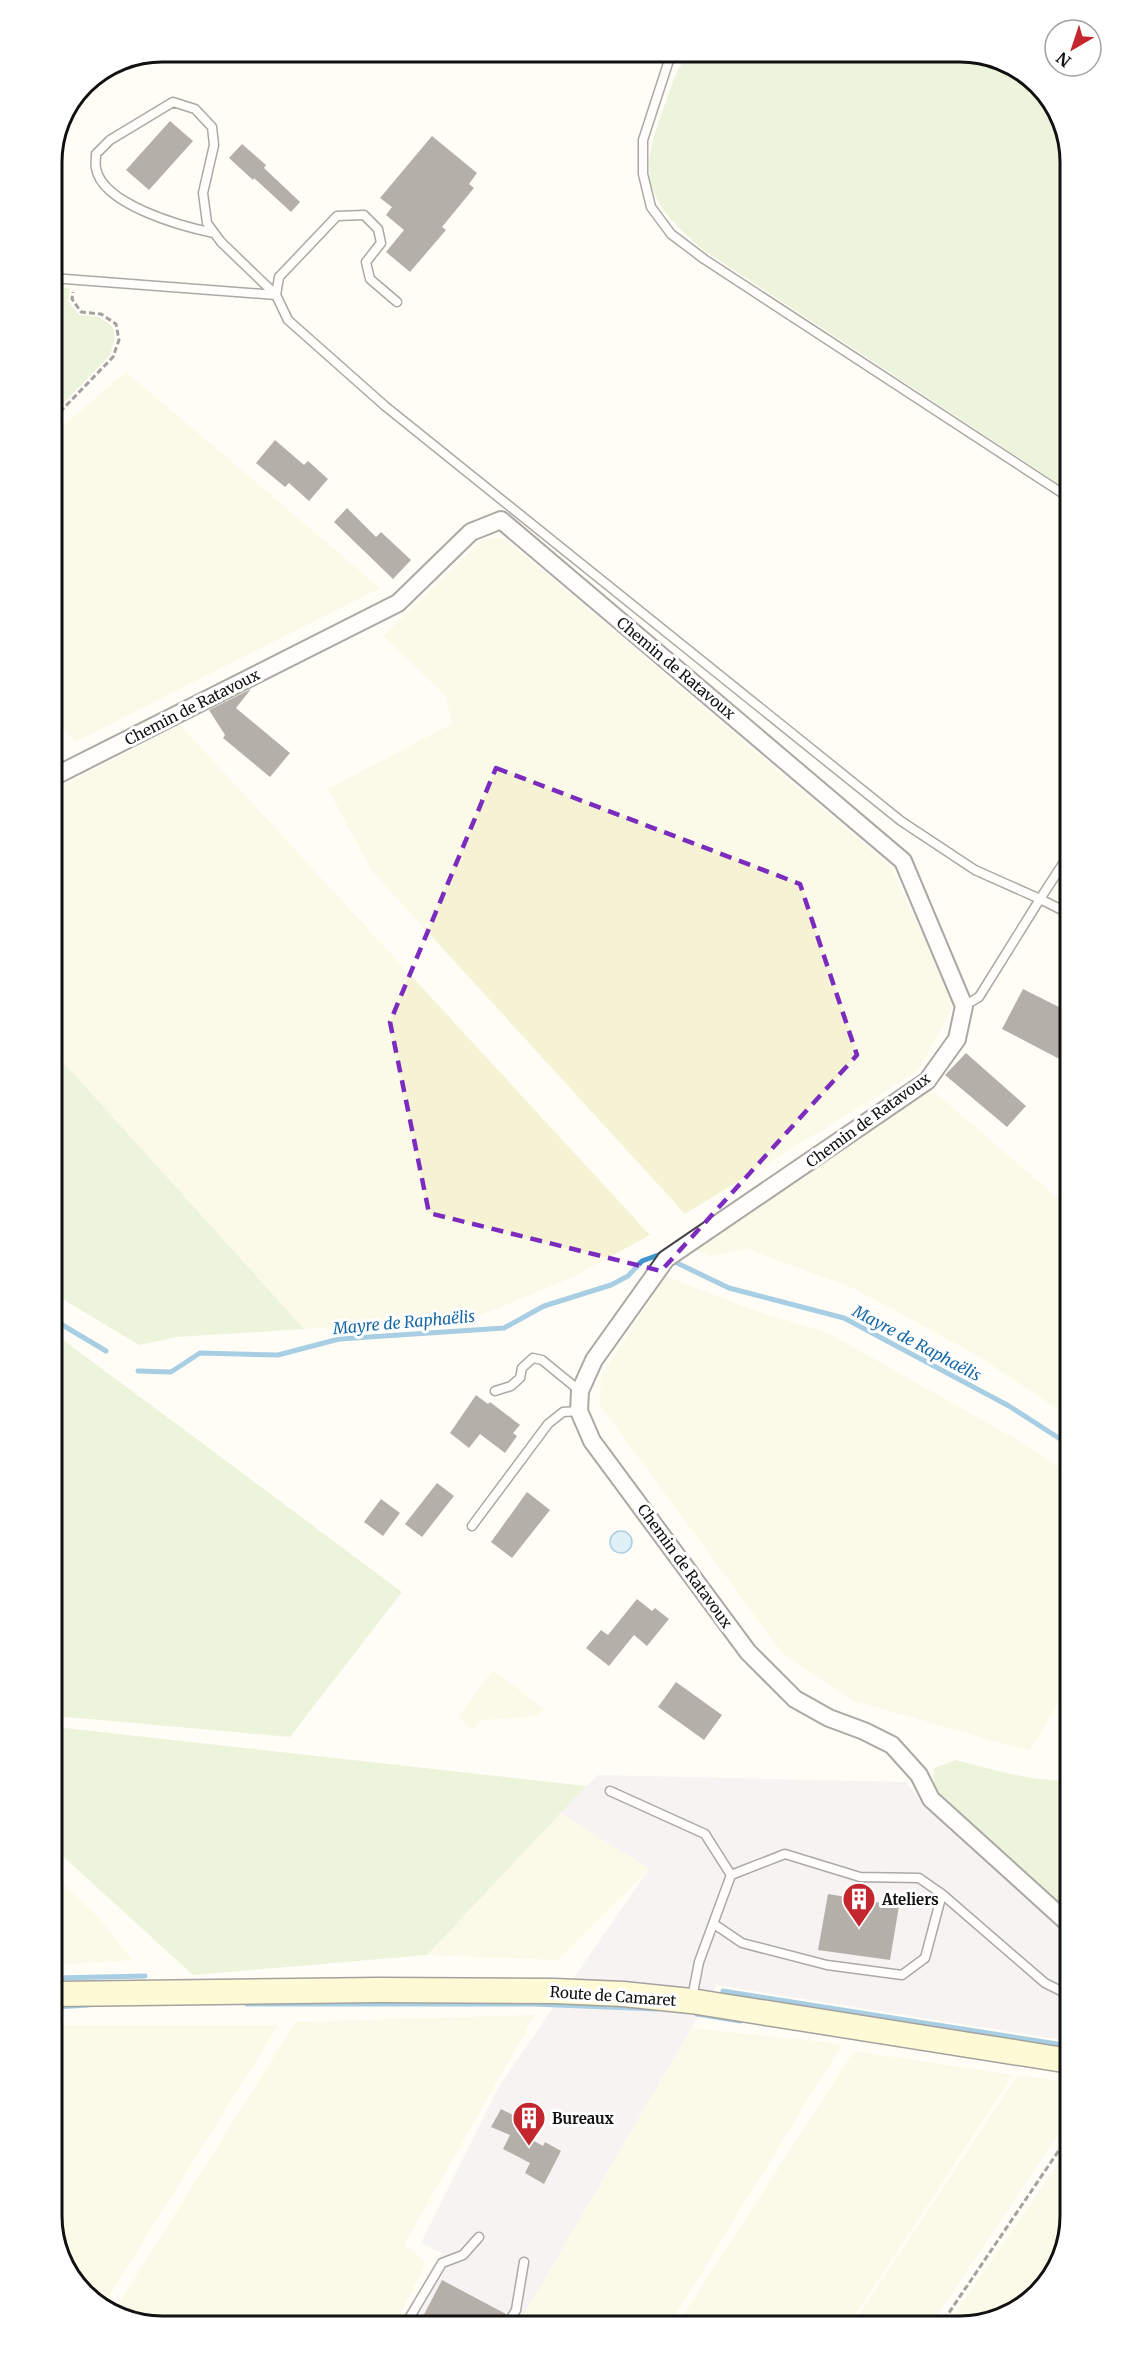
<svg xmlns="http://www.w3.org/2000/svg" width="1121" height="2377" font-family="Merriweather,serif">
  <rect width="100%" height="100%" fill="#fffdf5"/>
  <path fill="#eee6ef" d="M598,1775L906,1782L923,1805L1069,1935V2041L717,1985L519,2323L398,2324L442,2253L421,2243L499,2086L649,1869L559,1812Z"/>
  <path fill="#f6f3d4" d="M126,372L380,588L75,742L53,716L52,435Z
    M504,538L891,867L954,1005L918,1071L685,1214L372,871L328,789L452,724L446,696L383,636L483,539Z
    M180,725L650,1235L575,1276L479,1316L304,1329L54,1052L53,791Z
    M921,1091L937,1094L1067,1206L1068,1416L975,1354L855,1289L748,1249L710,1256L693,1249Z
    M666,1276L745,1307L830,1334L1028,1446L1068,1473V1688L1029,1751L855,1701L783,1654L600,1405L601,1376Z
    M493,1670L544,1709L537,1716L481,1720L472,1729L458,1717Z
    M559,1812L649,1869L558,1960L427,1955Z
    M56,1877L100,1919L132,1960L56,1965Z
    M535,2015L404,2244L426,2263L395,2324L154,2326L114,2311L296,2022Z
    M56,2025H278L103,2306L94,2303L57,2251Z
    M692,2028L842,2044L671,2322L519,2323Z
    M854,2051L1013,2075L851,2321L679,2322Z
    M1018,2075L1070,2083V2117L934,2320L855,2321Z
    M1070,2146V2216L1047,2283L995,2320H951Z"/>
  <path fill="#d5ebbd" d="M691,51H967L1027,74L1064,126L1065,488L702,249C644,199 637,176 665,104C672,85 677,66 691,51Z
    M52,286L70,288L68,301L79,315L99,317L113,327L115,339L110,355L56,411L52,412Z
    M54,1052L304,1329L177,1337L139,1345L54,1294Z
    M54,1333L402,1592L290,1737L56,1716Z
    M56,1727L586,1786L427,1955L193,1975L56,1850Z
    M956,1760C993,1770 1031,1781 1069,1781V1892L1061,1904L937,1796L933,1788L934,1768Z"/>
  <path fill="#b9e0f7" stroke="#3f96cf" stroke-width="1.5" d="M610 1542a11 11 0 1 1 22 0a11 11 0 1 1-22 0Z"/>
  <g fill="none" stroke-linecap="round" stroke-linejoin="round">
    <path stroke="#3f96cf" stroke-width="5" d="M677,1263L729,1288L844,1318L1009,1406L1068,1444
      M54,1320L106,1351
      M138,1371L171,1372L200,1353L278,1355L339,1339L504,1328L544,1306L611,1285L628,1276L642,1261L661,1254
      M56,1978L145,1976
      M723,1991L1070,2046
      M247,2004H533L657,2009
      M56,2007L88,2005
      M697,2014L740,2021"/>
  </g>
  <path fill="#5a524d" d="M170,121L193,141L149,190L126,170Z
    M432,136L477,173L469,184L474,188L442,227L446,230L410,272L386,252L404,230L386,215L392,207L380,198Z
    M242,144L266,165L264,168L300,202L291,212L254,178L253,180L229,158Z
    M275,440L304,465L308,461L328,479L309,501L289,483L285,487L256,463Z
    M347,508L376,537L381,532L411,560L393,579L334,522Z
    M251,689L236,708L290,753L270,777L223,738L225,735L209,710Z
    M1023,989L1067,1011V1063L1002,1029Z
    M966,1053L1026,1106L1007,1127L945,1075Z
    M476,1395L488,1404L490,1402L520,1425L513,1433L517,1436L505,1453L480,1434L469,1448L450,1433Z
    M437,1483L454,1496L422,1537L405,1524Z
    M527,1492L550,1510L512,1558L491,1542Z
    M381,1499L400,1513L383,1536L364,1522Z
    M637,1599L652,1611L655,1608L669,1619L647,1646L634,1635L609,1666L586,1648L601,1630L608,1635Z
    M676,1682L722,1715L704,1740L658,1707Z
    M828,1894L899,1906L890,1960L818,1950Z
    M501,2109L521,2119L516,2131L543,2146L545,2142L561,2151L544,2184L525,2173L530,2163L503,2149L510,2135L491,2127Z
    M442,2280L506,2314L502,2323L419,2324Z"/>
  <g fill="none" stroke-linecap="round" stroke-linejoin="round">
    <g stroke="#444" stroke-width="11">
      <path id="lane" d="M672,51L643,140V174L651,207L671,234L704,259L1065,495
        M214,233C184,227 102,205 96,168C95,164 96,159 96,154L110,140L173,102L195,109L212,127L214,145L203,193L207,223L221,242L276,295
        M52,278L276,295
        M397,302L370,279L366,262L381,243L378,229L364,215L337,216L279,277L276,295L288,320L385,406L901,821L975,870L1040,899L1066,859
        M964,1006L979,997L1040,899L1066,912
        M495,1391L511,1386L520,1378L522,1368L533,1358L542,1360L580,1391
        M472,1526L548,1424L563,1412L579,1411
        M610,1791L705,1834L731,1875
        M942,1894L1045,1983L1069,1995
        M692,1998L699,1962L731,1875L785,1854L860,1877L919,1878L942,1894L925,1958L902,1975L827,1965L742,1943L714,1924
        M508,2323L516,2310L524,2262
        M410,2324L407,2322L442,2263L463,2255L479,2237"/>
    </g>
    <g stroke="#444" stroke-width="20">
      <path id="street" d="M53,777L398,603L471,532L501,520L903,861L964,1006L957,1039L927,1081L666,1259L594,1360L580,1391L579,1411L592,1441L748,1652L795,1699L829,1718L864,1731L892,1745L919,1775L931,1799L1069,1924"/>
    </g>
    <g stroke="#333" stroke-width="27">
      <path id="secondary" d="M56,1994L379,1990L554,1991L623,1994L691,2001L1070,2061"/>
    </g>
    <path stroke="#333" stroke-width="3" stroke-dasharray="6 3" stroke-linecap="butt" d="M52,416L58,414L113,357L119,340L116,324L101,314L81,312L72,299L73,292
      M944,2320L1070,2134"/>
    <use href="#lane" stroke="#fff" stroke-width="8"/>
    <use href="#street" stroke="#fff" stroke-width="16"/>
    <use href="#secondary" stroke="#fff6b0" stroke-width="24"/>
  </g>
  <path d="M0 0H1121V2377H0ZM496,768L800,884L857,1055L661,1271L429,1213L390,1022Z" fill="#fffdf5" fill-opacity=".55" fill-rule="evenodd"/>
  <path fill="none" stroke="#7b2cbf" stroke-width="4.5" stroke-dasharray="12 8" stroke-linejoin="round" d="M496,768L800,884L857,1055L661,1271L429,1213L390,1022Z"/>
  <defs>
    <g id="building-pin" transform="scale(1.725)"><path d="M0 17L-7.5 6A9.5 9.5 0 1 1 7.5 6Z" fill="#c4262e" stroke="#fff"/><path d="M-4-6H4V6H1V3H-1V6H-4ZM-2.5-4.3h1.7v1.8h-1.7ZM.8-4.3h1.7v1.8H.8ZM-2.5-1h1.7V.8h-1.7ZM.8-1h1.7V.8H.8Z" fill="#fff"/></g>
  </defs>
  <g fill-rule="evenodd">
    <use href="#building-pin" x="859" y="1899"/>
    <use href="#building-pin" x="529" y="2118"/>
  </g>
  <g text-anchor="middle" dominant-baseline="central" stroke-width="6" stroke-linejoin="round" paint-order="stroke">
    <g font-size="15" fill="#111" stroke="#fff">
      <text transform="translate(676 668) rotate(40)">Chemin de Ratavoux</text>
      <text transform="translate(192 707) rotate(-27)">Chemin de Ratavoux</text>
      <text transform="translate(868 1120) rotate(-36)">Chemin de Ratavoux</text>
      <text transform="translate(685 1566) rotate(54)">Chemin de Ratavoux</text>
      <text transform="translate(613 1996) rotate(4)">Route de Camaret</text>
    </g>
    <g font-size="15" font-weight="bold" fill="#111" stroke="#fff" text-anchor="start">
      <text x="882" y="1899">Ateliers</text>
      <text x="552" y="2118">Bureaux</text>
    </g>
    <g font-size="16" font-style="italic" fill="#1768a6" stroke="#fff">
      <text transform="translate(404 1322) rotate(-5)">Mayre de Raphaëlis</text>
      <text transform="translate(917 1343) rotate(28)">Mayre de Raphaëlis</text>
    </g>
  </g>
  <path d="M0 0H1121V2377H0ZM162 62H960A100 100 0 0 1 1060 162V2216A100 100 0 0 1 960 2316H162A100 100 0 0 1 62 2216V162A100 100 0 0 1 162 62Z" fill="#fff" fill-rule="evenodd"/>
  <path fill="none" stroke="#111" stroke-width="3" d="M162 62H960A100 100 0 0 1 1060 162V2216A100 100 0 0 1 960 2316H162A100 100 0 0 1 62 2216V162A100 100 0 0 1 162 62Z"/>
  <g transform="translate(1073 48) rotate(219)"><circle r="28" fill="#ffffff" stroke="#a0a0a0" stroke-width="1.5"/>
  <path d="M0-4.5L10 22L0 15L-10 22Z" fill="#c4262e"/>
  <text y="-9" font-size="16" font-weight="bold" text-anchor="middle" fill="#111111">N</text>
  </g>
</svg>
